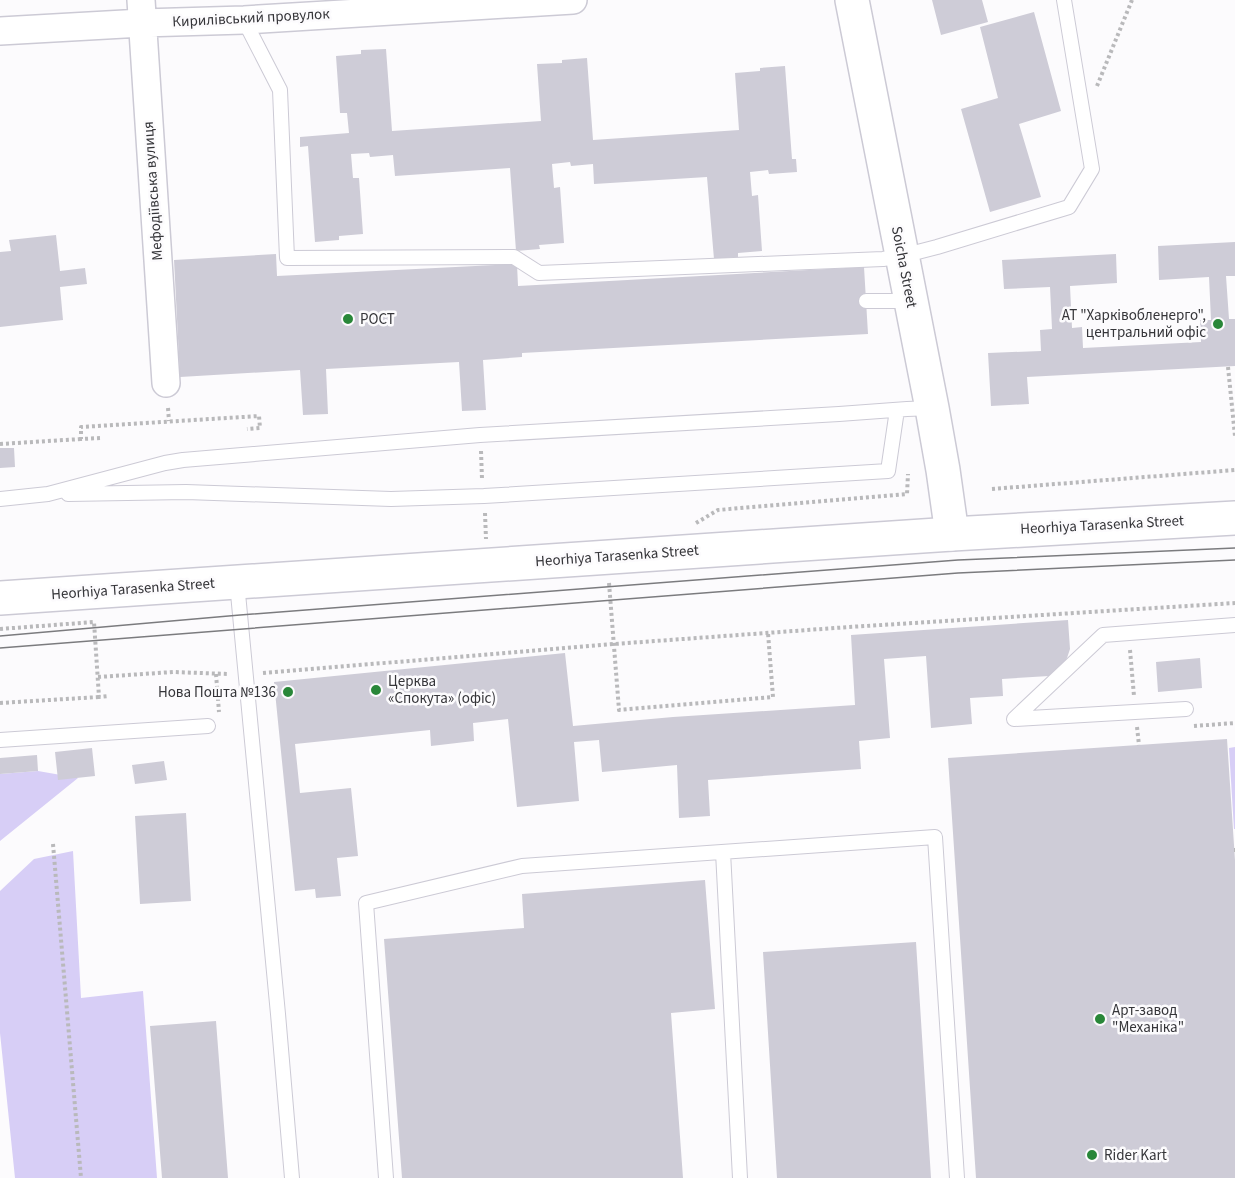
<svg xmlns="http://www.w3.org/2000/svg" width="1235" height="1178" font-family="'Source Sans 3',sans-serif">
  <rect width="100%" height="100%" fill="#fcfbfd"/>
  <path fill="#d7cef6" d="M1235,747V829H1234L1229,748Z
    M38,771L78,778L0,841V774Z
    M73,851L81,998L143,991L157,1178H15L0,1033V891L34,859Z"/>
  <path fill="#ceccd7" d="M932,0H982L988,22L941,35Z
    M1034,12L1061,111L1019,124L1041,197L990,212L961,109L998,98L980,27Z
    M386,49L392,131L541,121L537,64L562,63V60L587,58L593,140L739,130L735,73L760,71V68L785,66L792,159H796L797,172L769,174L768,170L750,172L752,196L758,195L762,251L738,253V257L714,259L707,177L594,184L593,164L571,166L570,162L552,164L554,188L560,187L564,243L539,245L540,249L516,251L510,168L395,176L393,155L370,157L369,153L351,154L353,178H359L363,234L339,236V240L315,242L308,146L300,147V137L349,133L347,113H340L336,56L361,54V50Z
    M56,235L60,271L85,268L87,284L60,287L63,320L0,327V252L11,251L9,240Z
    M1235,242V276H1226L1229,319H1235V366L1027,377L1029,404L991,406L988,353L1041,351L1040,330L1052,329L1050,287L1004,289L1002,260L1116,254L1117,283L1070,286L1072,328L1082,327L1083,348L1201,342L1200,320H1211L1209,277L1159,280L1158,246Z
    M276,254L277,276L517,264L518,286L864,267L868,334L522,353V357L483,360L486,410L462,411L459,362L326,369L328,414L303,415L300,370L180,377L174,260Z
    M0,448H14L15,467L0,468Z
    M1068,620L1070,649L1067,658L1059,672L1049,676L1002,679L1003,696L970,698L972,724L931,728L926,656L884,659L890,738L859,741L861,769L708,780L710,816L679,818L677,765L602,772L599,740L574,742L579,801L517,807L508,719L473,723L474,741L431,746L430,730L295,744L300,793L351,788L358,856L337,858L341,896L316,898L315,889L295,891L274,682L565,653L573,726L673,717L855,705L851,635Z
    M1200,658L1202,688L1158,692L1156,662Z
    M1227,739L1235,860V1178H976L948,758Z
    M92,748L95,776L58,780L55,752Z
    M37,755L38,771L0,774V758Z
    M164,761L167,780L135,784L132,765Z
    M186,813L191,901L140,904L135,816Z
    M705,880L715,1009L671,1013L683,1178H402L384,939L524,928L522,894Z
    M916,942L931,1178H777L763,952Z
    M216,1021L228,1178H162L150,1026Z"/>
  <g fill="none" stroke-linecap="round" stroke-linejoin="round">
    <g stroke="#cccad5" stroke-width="16">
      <path id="service" d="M244,20L280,90L287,258L514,257L539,273L883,259L902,256L937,247L1069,207L1092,169L1064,0
        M866,301H910
        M68,494L186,492L391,499L484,496L888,471L897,410
        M0,499L48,494L165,463L183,460L480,435L839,414L907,409L932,408
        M237,583L278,1014L292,1178
        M1186,709L1014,719L1103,635L1235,625
        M0,740L208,726
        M723,852L740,1178
        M386,1178L366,903L522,866L935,837L957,1178"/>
    </g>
    <g stroke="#cccad5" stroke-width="30">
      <path id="minor" d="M141,0L166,383
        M0,31L142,23L244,20L573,0"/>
    </g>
    <g stroke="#cccad5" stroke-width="36">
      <path id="tertiary" d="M852,0L932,408L943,470L952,534"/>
    </g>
    <g stroke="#cccad5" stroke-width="36">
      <path id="secondary" d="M0,598L952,534L1235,518"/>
    </g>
    <path stroke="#b9b9bb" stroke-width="4" stroke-dasharray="3 3" stroke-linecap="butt" d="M1097,86L1132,0
      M1228,367L1235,436
      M168,408L169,421
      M100,438L81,439V427L259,416L260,428L247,429
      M0,444L81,439
      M481,451L482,479
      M992,489L1235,470
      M485,513L486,539
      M696,523L718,510L907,494L908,474
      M609,583L619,710L773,697L768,633
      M0,629L94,622L99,697L108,696
      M1130,650L1134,696
      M263,673L614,644L849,627L1235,603
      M216,674L219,712
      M98,677L173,672L229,674
      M0,703L99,697
      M1194,726L1235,723
      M1137,727L1139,745
      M53,844L81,1178
      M1234,850H1235"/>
    <use href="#service" stroke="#fff" stroke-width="14"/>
    <use href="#minor" stroke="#fff" stroke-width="27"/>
    <use href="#tertiary" stroke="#fff" stroke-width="33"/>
    <use href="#secondary" stroke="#fff" stroke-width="33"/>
    <path stroke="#7b7b7e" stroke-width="1.5" d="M0,636L240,615L958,560L1235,548
      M0,648L958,573L1235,560"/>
  </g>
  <g fill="#298739" stroke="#fcfbfd" stroke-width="2">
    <circle cx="348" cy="319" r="6"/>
    <circle cx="1218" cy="324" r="6"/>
    <circle cx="376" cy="690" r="6"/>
    <circle cx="288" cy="692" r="6"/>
    <circle cx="1100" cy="1019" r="6"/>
    <circle cx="1092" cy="1155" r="6"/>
  </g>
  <g text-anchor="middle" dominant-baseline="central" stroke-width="5" stroke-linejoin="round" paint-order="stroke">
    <g font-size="15" fill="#353539" stroke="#fcfbfd">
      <text transform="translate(251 18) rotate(-3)">Кирилівський провулок</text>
      <text transform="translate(153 191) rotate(-94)">Мефодіївська вулиця</text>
      <text transform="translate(904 267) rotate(79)">Soicha Street</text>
      <text transform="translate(1102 525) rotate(-3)">Heorhiya Tarasenka Street</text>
      <text transform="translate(617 556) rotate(-4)">Heorhiya Tarasenka Street</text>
      <text transform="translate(133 589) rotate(-4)">Heorhiya Tarasenka Street</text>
    </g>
    <g font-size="15" fill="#353539" stroke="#fcfbfd" text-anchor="start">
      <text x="1206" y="315" text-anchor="end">АТ "Харківобленерго",<tspan x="1206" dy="17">центральний офіс</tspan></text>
      <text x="360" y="319">РОСТ</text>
      <text x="388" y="681">Церква<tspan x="388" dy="17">«Спокута» (офіс)</tspan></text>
      <text x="276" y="692" text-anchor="end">Нова Пошта №136</text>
      <text x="1112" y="1010">Арт-завод<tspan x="1112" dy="17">"Механіка"</tspan></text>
      <text x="1104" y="1155">Rider Kart</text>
    </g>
  </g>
</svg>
